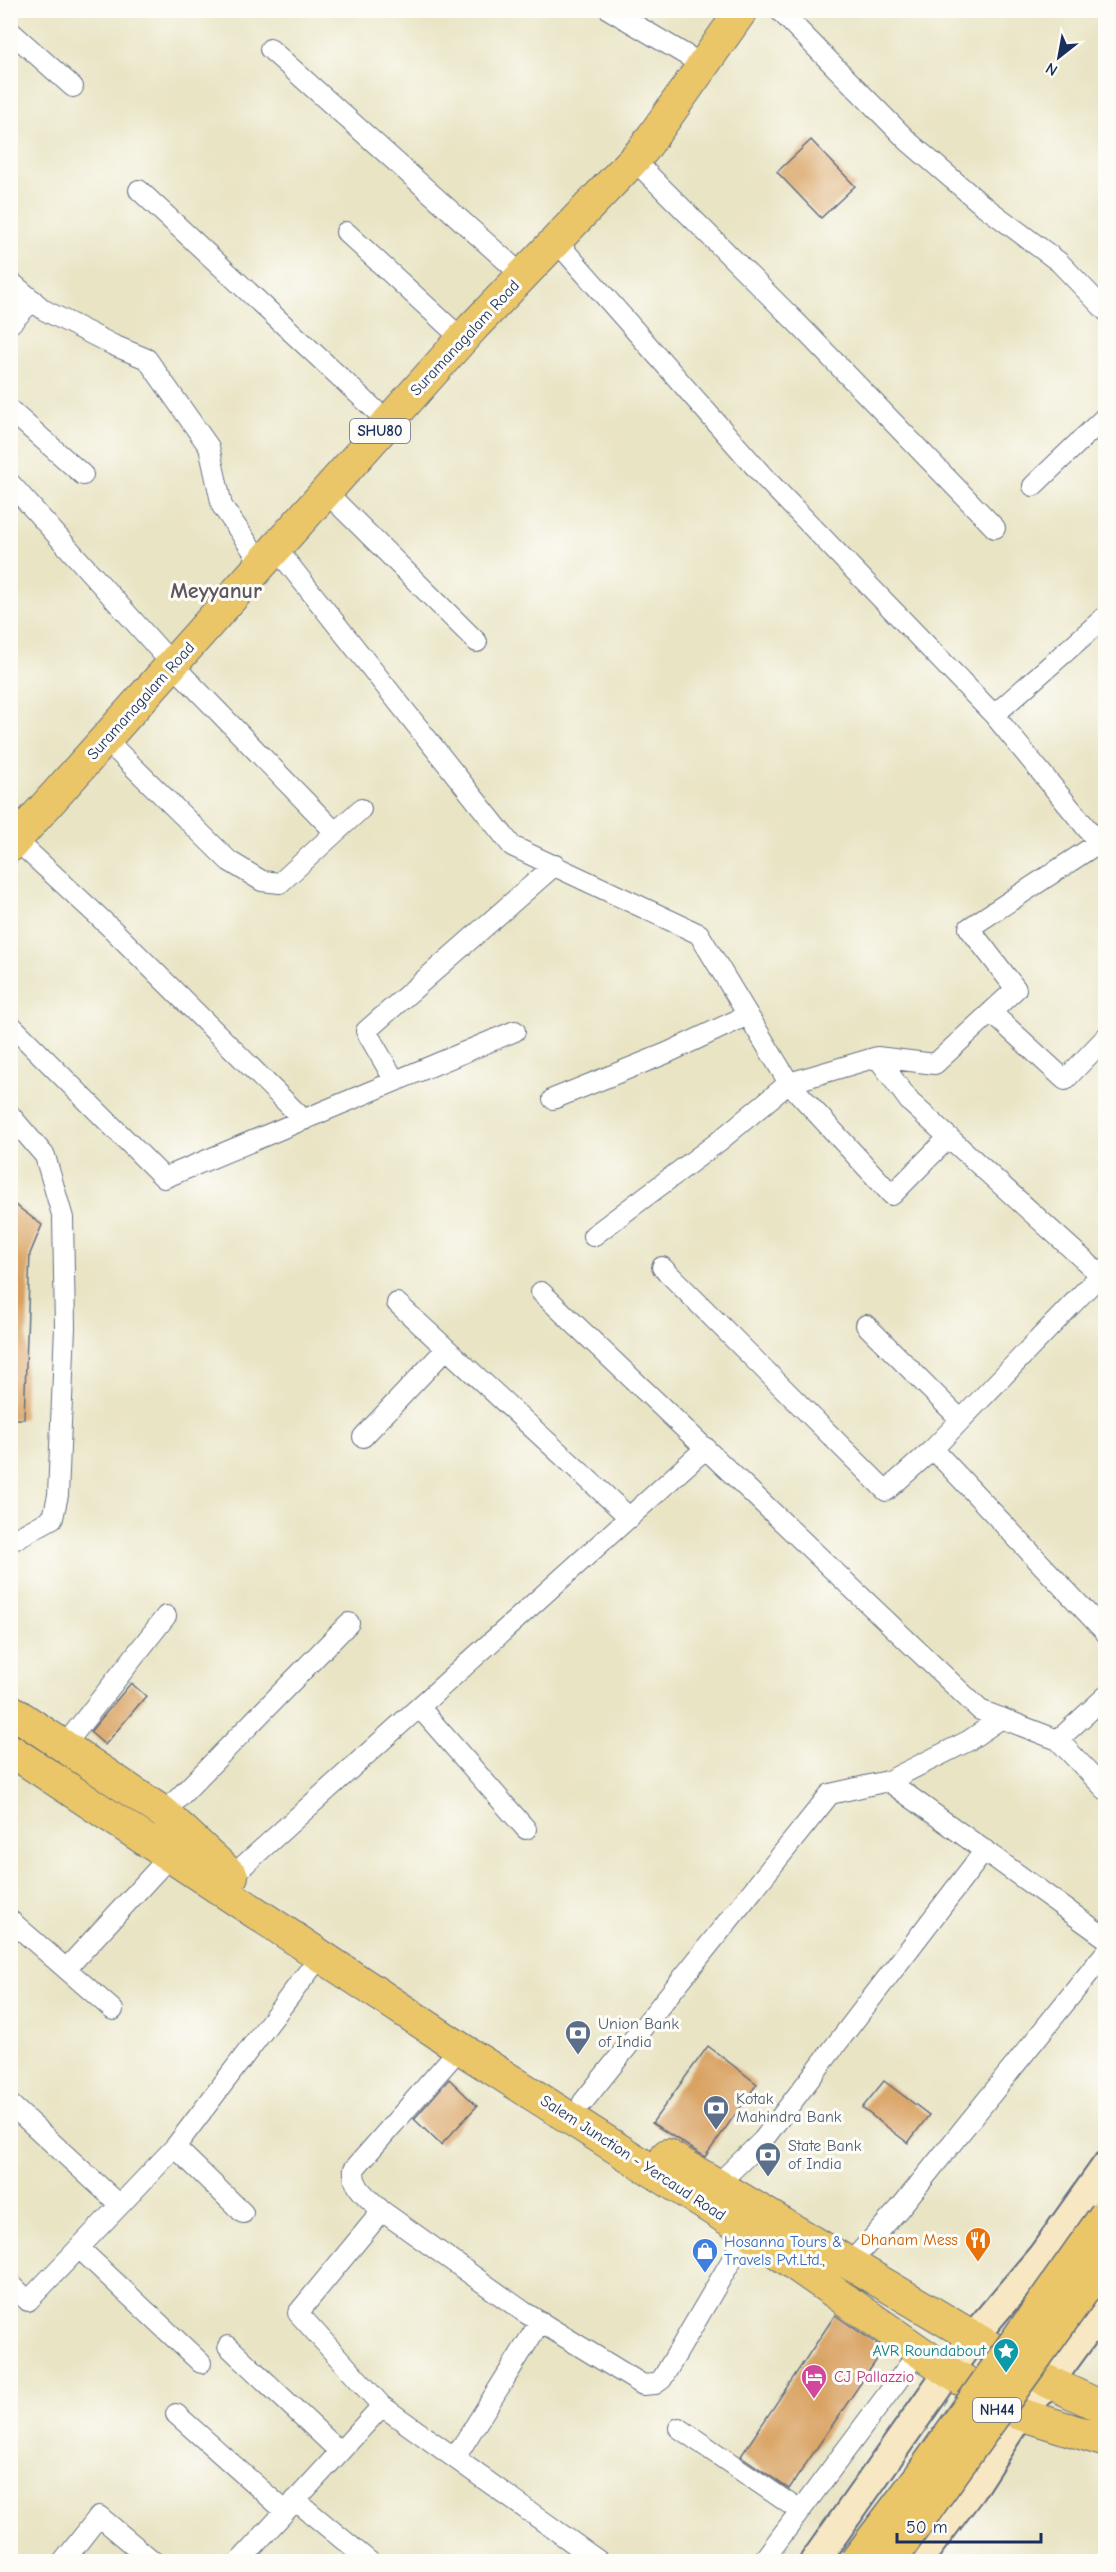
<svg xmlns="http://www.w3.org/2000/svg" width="1116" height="2572" font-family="'Comic Neue',sans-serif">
  <rect width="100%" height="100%" fill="#fdfcf7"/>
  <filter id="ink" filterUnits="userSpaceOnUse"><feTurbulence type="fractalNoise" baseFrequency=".0167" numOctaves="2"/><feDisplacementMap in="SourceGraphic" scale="12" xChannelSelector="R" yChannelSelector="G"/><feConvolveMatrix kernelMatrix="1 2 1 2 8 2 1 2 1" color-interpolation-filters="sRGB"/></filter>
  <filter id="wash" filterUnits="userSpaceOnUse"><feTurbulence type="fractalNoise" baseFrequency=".008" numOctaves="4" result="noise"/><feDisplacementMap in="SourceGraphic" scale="24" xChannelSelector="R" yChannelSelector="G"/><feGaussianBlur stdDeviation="1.35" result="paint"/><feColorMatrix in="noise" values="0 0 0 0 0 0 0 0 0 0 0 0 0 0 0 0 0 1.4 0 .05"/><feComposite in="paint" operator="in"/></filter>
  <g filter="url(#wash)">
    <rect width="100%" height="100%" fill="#e9e4c4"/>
    <g id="blocks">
      <path fill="#d9a262" d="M811,140L855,186L821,218L777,172Z
        M10,1201L42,1225L30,1254L24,1419H10Z
        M131,1683L146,1696L105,1745L90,1732Z
        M708,2046L757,2084L705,2157L652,2123Z
        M449,2079L477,2106L441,2145L414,2119Z
        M884,2081L929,2115L908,2143L862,2108Z
        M835,2315L884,2349L789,2489L741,2456Z"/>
    </g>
  </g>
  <g filter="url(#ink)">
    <use href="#blocks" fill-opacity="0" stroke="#636e82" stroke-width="1.5"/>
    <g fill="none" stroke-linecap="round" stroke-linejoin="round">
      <g stroke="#636e82" stroke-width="22">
        <path id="street" d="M610,10L703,65
          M779,10L909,142L980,203L1059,262L1106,311
          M10,31L73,87
          M270,49L522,275
          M634,160L805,331L995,528
          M139,190L388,422
          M346,232L462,339
          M557,242L764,477L994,715L1098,842
          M10,281L44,310L113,345L147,359L209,447L222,506L262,564
          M10,324L33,300
          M10,410L83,475
          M10,483L173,665L335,832
          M1033,486L1106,416
          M326,492L477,642
          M276,548L512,846L699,934L789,1083L877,1057L935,1064L1016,989L969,928L1106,838
          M994,715L1106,616
          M106,740L229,861L262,881L280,883L361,809
          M16,840L113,930L304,1120
          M991,1012L1065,1080L1106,1037
          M10,1024L164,1178L515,1031
          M877,1057L910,1102L1106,1280
          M395,1081L366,1031L555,865
          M553,1099L667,1053L748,1015
          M10,1115L45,1156L63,1218L65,1327L58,1495L53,1518L10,1542
          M593,1236L718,1142L789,1083L892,1195L949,1137
          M662,1267L886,1491L933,1449
          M1106,1269L933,1449L1106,1633
          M541,1292L980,1710L1058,1740L1106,1790
          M397,1303L630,1518
          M866,1325L961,1420
          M363,1437L446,1349
          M420,1708L526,1829
          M1058,1740L1106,1696
          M64,1746L166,1616
          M888,1781L968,1741L1002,1718
          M164,1813L349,1623
          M232,1876L706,1448
          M10,1920L113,2010
          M66,1969L170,1856
          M583,2102L830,1794L888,1781L1106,1938
          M10,2104L120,2205L175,2147L321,1955
          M175,2147L243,2213
          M717,2185L763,2140L985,1850
          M382,2211C369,2198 352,2188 354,2169L460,2048
          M79,2248L201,2363
          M851,2262L899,2209L1106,1952
          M10,2283L28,2301L120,2205
          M228,2346L340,2452
          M382,2406L600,2562
          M176,2414L285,2511
          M679,2428L800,2511
          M455,2458L540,2322
          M295,2500L370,2562
          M10,2559L15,2562
          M63,2562L99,2516L154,2562
          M239,2562L382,2406L298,2313L382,2211L524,2312L643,2385L655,2384L662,2379L748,2232
          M762,2562L919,2352"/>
      </g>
      <g stroke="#636e82" stroke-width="32">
        <path id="secondary" d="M814,2562L973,2337L1042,2256L1106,2166
          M917,2562L971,2490L1020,2414L1049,2382L1106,2304"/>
      </g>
      <g stroke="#636e82" stroke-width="34">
        <path id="primary" d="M10,846L473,327L643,150L742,10
          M10,1710L164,1813L232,1876
          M10,1750L460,2048L748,2232L949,2372L1020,2414L1106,2441
          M667,2155L1049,2382L1106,2409"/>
      </g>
      <use href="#street" stroke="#fff" stroke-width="20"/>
      <use href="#secondary" stroke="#f7e8c3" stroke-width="28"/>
      <use href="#primary" stroke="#eac669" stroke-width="32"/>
      <g stroke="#636e82" stroke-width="36" stroke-linecap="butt">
        <path id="highway-bridge" d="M856,2562L921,2476L1106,2215
          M888,2562L1106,2258"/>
      </g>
      <use href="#highway-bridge" stroke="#eac669" stroke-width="33"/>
    </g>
  </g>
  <defs>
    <g id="bank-pin" transform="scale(1.35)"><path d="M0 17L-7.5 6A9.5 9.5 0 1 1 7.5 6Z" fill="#5c6f8a" stroke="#fdfcf7"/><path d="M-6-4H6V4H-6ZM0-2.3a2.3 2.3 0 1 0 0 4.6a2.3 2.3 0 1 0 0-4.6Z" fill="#fff"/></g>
    <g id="restaurant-pin" transform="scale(1.35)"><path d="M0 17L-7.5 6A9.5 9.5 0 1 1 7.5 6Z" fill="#e8710a" stroke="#fdfcf7"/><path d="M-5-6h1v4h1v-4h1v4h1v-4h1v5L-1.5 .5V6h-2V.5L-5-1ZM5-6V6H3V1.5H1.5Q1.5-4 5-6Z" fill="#fff"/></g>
    <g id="shop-pin" transform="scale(1.35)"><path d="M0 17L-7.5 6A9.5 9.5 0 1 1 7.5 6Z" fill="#3f7fe0" stroke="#fdfcf7"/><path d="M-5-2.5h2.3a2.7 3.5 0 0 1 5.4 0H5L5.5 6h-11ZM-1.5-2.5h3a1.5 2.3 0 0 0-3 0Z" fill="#fff"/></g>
    <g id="sight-pin" transform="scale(1.35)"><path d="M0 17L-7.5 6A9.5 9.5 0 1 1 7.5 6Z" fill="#0f9aa8" stroke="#fdfcf7"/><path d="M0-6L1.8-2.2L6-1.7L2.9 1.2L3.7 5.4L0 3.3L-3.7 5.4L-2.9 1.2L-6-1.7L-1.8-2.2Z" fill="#fff"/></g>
    <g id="hotel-pin" transform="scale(1.35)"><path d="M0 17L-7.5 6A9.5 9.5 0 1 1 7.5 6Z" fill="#d1479c" stroke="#fdfcf7"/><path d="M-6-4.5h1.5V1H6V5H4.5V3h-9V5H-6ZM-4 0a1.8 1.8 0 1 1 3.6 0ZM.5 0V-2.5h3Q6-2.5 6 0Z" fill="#fff"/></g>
  </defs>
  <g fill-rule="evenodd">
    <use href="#bank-pin" x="578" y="2033"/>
    <use href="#bank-pin" x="716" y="2108"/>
    <use href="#bank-pin" x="768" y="2155"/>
    <use href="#restaurant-pin" x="978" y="2240"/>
    <use href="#shop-pin" x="705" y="2251"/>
    <use href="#sight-pin" x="1006" y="2351"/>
    <use href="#hotel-pin" x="814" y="2377"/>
  </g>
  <g text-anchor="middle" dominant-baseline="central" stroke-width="6" stroke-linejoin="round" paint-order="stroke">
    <g fill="#fdfcf7" stroke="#5f6c8c" stroke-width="1.5">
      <rect x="350" y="419" width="60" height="24" rx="4.5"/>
      <rect x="973" y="2398" width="48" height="24" rx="4.5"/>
    </g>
    <g font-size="15" font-weight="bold" fill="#1b2f5e">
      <text x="380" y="431">SHU80</text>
      <text x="997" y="2410">NH44</text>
    </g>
    <g font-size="16" fill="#1b2f5e" stroke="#fdfcf7">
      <text transform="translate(465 338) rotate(-47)">Suramanagalam Road</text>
      <text transform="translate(141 701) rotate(-48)">Suramanagalam Road</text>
      <text transform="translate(633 2158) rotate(33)">Salem Junction - Yercaud Road</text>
    </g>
    <g font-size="16" fill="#4e5e75" stroke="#fdfcf7" text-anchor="start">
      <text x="598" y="2024">Union Bank<tspan x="598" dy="18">of India</tspan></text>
      <text x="736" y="2099">Kotak<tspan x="736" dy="18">Mahindra Bank</tspan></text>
      <text x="788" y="2146">State Bank<tspan x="788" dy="18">of India</tspan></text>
    </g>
    <g font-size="16" fill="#c56008" stroke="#fdfcf7" text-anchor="end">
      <text x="958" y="2240">Dhanam Mess</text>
    </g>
    <g font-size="16" fill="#366cbe" stroke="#fdfcf7" text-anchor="start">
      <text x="724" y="2242">Hosanna Tours &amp;<tspan x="724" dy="18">Travels Pvt.Ltd.,</tspan></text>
    </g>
    <g font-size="16" fill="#0d838f" stroke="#fdfcf7" text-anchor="end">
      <text x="986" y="2351">AVR Roundabout</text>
    </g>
    <g font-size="16" fill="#b23c85" stroke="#fdfcf7" text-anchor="start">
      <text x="834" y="2377">CJ Pallazzio</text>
    </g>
    <g font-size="22" font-weight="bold" fill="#5e575f" stroke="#fdfcf7">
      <text x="216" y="591">Meyyanur</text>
    </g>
  </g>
  <rect width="1116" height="2572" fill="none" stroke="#fdfcf7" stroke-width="36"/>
  <g transform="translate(1059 57) rotate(211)" stroke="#fdfcf7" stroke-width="4.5" paint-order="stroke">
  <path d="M0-4.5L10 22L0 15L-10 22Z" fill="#1b2f5e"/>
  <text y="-9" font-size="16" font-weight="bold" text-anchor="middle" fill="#1b2f5e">N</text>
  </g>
  <path d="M897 2533v9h144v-9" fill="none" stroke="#1b2f5e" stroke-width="3"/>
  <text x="906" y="2533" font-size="18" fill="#1b2f5e" stroke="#fdfcf7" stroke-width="4.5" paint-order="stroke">50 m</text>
</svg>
